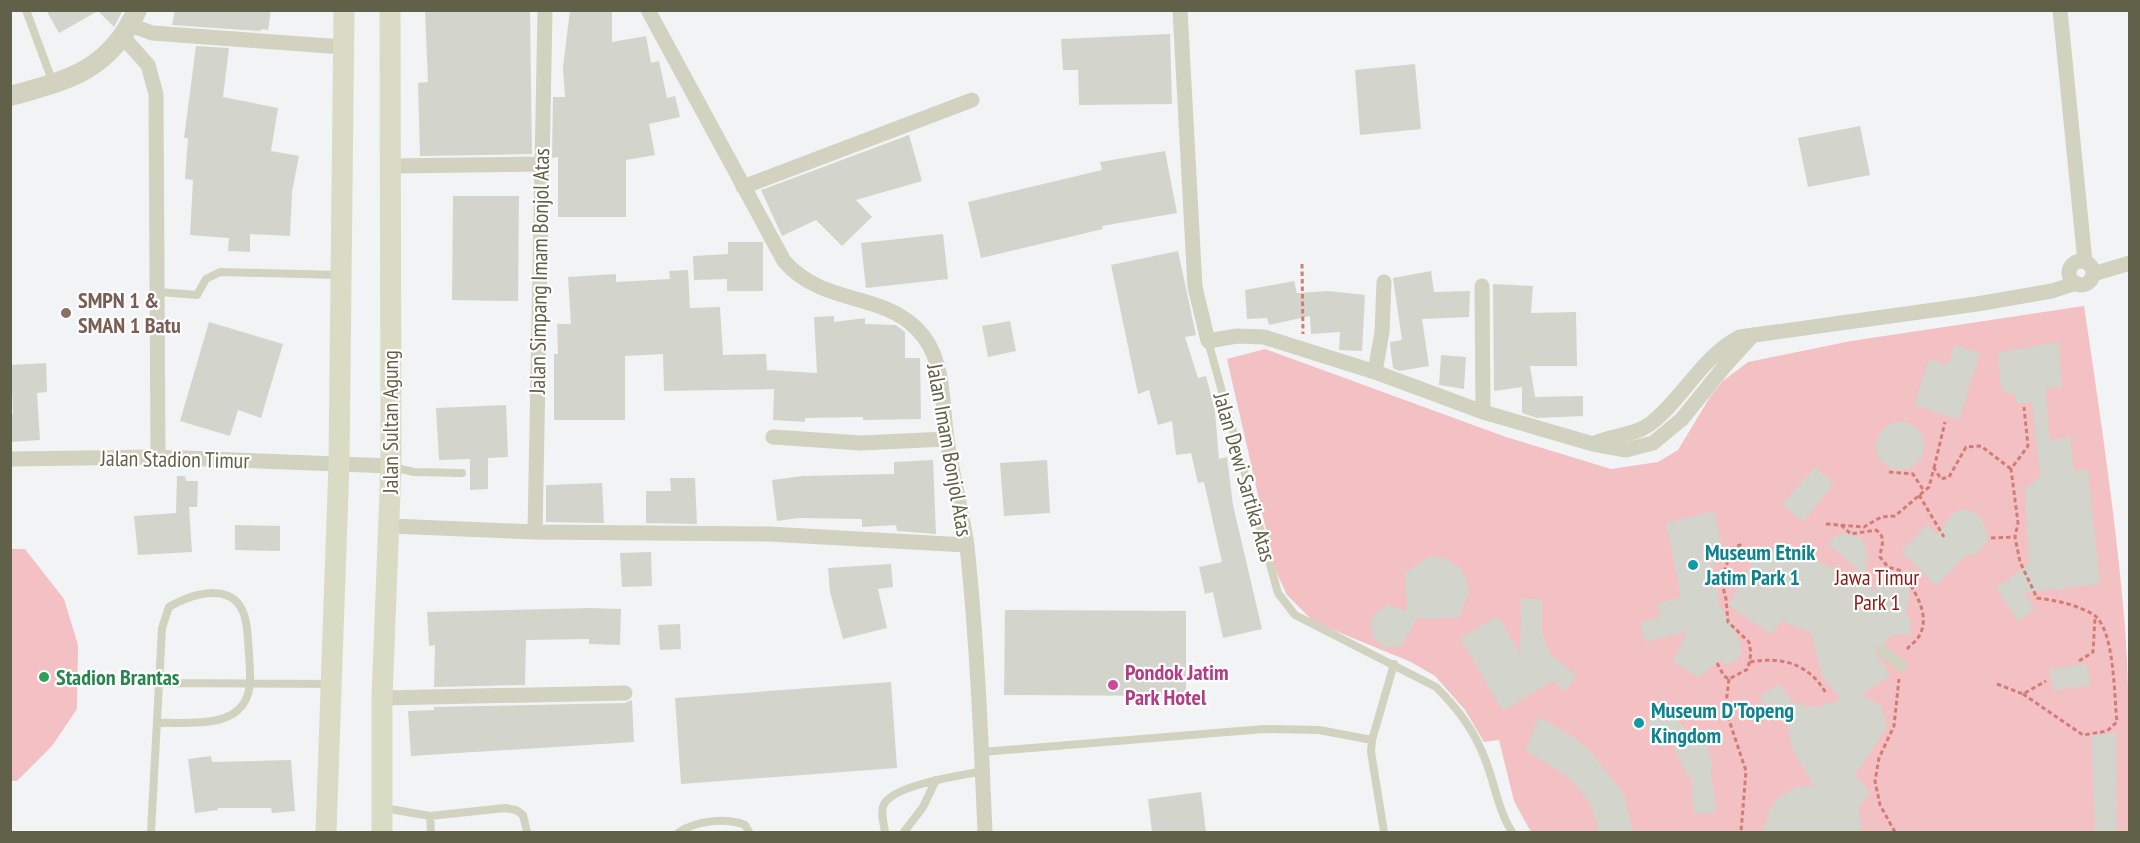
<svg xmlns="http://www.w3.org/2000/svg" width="2140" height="843" font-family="'PT Sans Narrow',sans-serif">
  <rect width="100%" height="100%" fill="#f2f3f5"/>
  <path fill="#f3c0c3" d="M2084,306C2100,413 2116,520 2125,627C2130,695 2129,764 2129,832H1531L1514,801L1499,740L1484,742L1465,710L1435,676L1411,662L1314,622L1287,595L1275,569L1227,359L1265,349L1506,437L1611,469L1658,462L1678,450L1710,397L1723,381L1748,362L1851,341Z
    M11,549H25L64,599L78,645L77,709L52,746L17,781H10Z"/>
  <path fill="#d3d5cc" d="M46,10H123L114,27L98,11L59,33Z
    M175,10H271L268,30L261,29V31L172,25Z
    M425,10H530L532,154L420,156L418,83L428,82Z
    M570,10H612V42L646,36L651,63L659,61L667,98L675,96L680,117L649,124L655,155L626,160V217H558V157L552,158L553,97H565L563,67Z
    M1170,34L1172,104L1079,105L1078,70H1063L1061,39Z
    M196,46L229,48L223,97L278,108L271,151L299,156L292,192L290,236L250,234V252L228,251L229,238L190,235L193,180L185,179L188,138H184Z
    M1415,64L1421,129L1360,135L1355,70Z
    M1860,126L1870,175L1808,187L1798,138Z
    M909,135L922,181L856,200L872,217L842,246L816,220L782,236L761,190Z
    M1165,151L1177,213L1102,226L1103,229L981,258L968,202L1102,170L1100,162Z
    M453,196H519L518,301L452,300Z
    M943,234L948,279L866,288L861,243Z
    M728,242H763V291H727V279L694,280L693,256L728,254Z
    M1178,251L1196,335L1185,337L1198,378L1206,376L1215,411L1219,459L1227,457L1233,505L1262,629L1223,638L1213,592L1205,594L1199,567L1222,562L1204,482L1198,483L1191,453L1176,455L1172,421L1158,425L1149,390L1138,394L1111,265Z
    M688,270L690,308L720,307L723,355L766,354L767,370L817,373L814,317L834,316V322L865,318V324L896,325L905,332V358H920L921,419L863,420V417L805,418V422L773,420L774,389L664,391L663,354L625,356V420H554V354H558L557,324H571L568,277L616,274V282L670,279L669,271Z
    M1431,271L1434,292L1470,291L1469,317L1422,319L1429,366L1399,371L1393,368L1390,345V342L1402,340L1393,278Z
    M1294,281L1297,293L1328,291L1365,295L1362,351L1339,350L1340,332L1311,334L1310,316L1269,325L1267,318L1247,319L1245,290Z
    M1493,284L1533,286L1531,313L1576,312L1577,366H1530L1535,397L1583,396V416L1537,418L1522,413V387L1494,391Z
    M1010,321L1016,351L988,357L982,326Z
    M209,322L283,344L261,418L238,410L230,436L180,421Z
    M2059,342L2062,387L2045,388L2050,440L2071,437L2073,471L2088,469L2100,584L2024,593L2034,609L2018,621L1996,588L2029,564L2025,489L2040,477L2032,402L2017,404L2016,395L2004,392L2000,384L1998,352Z
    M1955,345L1980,353L1959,420L1914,405L1929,359L1948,365Z
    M1441,355L1466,357L1464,389L1439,385Z
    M46,363L47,392L37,393L40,440L10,442V415L13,414L11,365Z
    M506,405L508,457L488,458V489L470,490V459L439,460L436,408Z
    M1876 446a24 24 0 1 1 48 0a24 24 0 1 1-48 0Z
    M933,460L936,534L897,531L896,525L862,527V519L800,518L777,521L772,480L803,476L894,474V462Z
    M1047,460L1050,513L1004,516L1000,463Z
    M1815,467L1834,484L1803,522L1782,504Z
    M177,476H185L186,481H198L197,507H189L192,552L138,555L134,516L176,513Z
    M670,478H695L697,524L646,523V491H671Z
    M602,483L604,523L546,522V485Z
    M1958,510H1968L1981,517L1988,535L1986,544L1975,555H1966L1936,586L1901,551L1927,525L1937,535L1953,513Z
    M1715,511L1720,540L1713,567L1720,600L1716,598L1741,644V653L1736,661L1727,665L1719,661L1698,678L1673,661L1687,632L1644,642L1640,622L1661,617L1657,604L1681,597L1666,523Z
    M235,525L280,526V551L235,550Z
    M1848,533L1860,537L1867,550V578L1828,544L1836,535Z
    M1778,542L1867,585V588L1878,591L1873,583L1888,572L1911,579L1906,617L1910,618L1911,634L1890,636L1885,644L1876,646L1875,655L1882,661L1890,676L1862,694L1881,706L1887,727L1855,775L1870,793L1859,806L1862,832H1763L1769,811L1779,798L1795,787L1814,786L1792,749L1784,707L1771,715L1759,697L1780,683L1791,702L1814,708L1841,700L1822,675L1811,633L1782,621L1770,634L1728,605L1759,550L1769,556Z
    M651,552L652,586L622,587L620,553Z
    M1430,556L1445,558L1459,567L1466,577L1469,592L1459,618H1417L1402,645L1386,648L1371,636L1372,616L1387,605L1407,611L1405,573Z
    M891,564L893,587L878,589L887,628L843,639L830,592L828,568Z
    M1521,598L1542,600V633L1550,654L1576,676L1565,692L1554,684L1557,679L1503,711L1460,638L1498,616L1520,654Z
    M590,608L621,609L620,645L589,644V639L526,640L525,685L434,687L435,645L429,646L427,612Z
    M1005,610L1186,611V696L1004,695Z
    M680,624L681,649L660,650L658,625Z
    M2087,664L2091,685L2053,691L2049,669Z
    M891,682L897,768L681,784L675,698Z
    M632,700L634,742L411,756L408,711L434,710V707L625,703Z
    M1660,706L1699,740L1705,742L1713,764L1711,769L1716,813L1694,814L1691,775H1686L1674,746L1647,725Z
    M1539,717L1574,737L1591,752L1624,794L1633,832H1600L1588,800L1567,776L1525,750Z
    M2116,733L2117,832H2095L2091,735Z
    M211,756L212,762L291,760L295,811L272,813L271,808H218V810L195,813L188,759Z
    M1201,792L1206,832H1152L1148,799Z"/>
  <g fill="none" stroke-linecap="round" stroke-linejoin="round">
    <path stroke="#d37c76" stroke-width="3" stroke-dasharray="4.5 3" stroke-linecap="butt" d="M1302,264L1303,334
      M1934,468L1945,422
      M1889,472L1913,474L1924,491
      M1919,495L1944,537
      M1826,524L1864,527L1881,517L1895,516L1929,487L1934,468L1941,479L1949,477L1966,447L1981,446L2011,469
      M1841,525L1851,534L1876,530C1887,538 1881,545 1880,557L1888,567L1902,571C1913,590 1933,615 1918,638C1914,644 1908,645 1906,652
      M1991,538L2015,537
      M2079,661L2093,652L2095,618
      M1750,662C1782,656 1809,664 1826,693
      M1717,663L1724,676L1729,679L1748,669L1751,653L1749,642L1728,622L1726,599L1721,579L1733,548L1740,545L1752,557
      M1729,679L1726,704L1728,717L1746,771L1741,832
      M1997,684L2023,694L2046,681
      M2023,694L2083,735L2107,731L2117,722C2114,697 2115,630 2094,615C2078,605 2055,600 2037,598L2020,562L2015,537L2018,523L2011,469L2028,446L2024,407
      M1895,832L1880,805L1875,781L1879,758L1894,726L1899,679"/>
    <path stroke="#d2d2c0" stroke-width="8" d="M26,10L53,83
      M159,292L197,295L206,279L220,272L339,275
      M1208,341L1278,593L1295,615L1436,687C1458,709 1474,730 1485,759C1495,784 1498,810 1512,832
      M392,467L414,472L462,473
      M160,683L330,684
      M1372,740L1394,664
      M982,752L1264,729L1319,730L1372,740L1371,752L1384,832
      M384,808L430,816L505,808L516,810L523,815L527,832
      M430,816L431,832
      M151,832L162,628L169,607C194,593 238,579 246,622C248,632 248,644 249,654C250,673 254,696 238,710C220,727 181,722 158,723
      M679,832C696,821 726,817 745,825L749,832
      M885,832C884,824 880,812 884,804C896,784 960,776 983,771
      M904,832L923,807L936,780"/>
    <path stroke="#d2d2c0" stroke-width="12" d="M1882,651L1901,665"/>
    <path stroke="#d2d2c0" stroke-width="15" d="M648,10L784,261C822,305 879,292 916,328C946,357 941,400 947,439C952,475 962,510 967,546C977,641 981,737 985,832
      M1180,10L1195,287L1208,341L1237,336L1264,337L1375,372L1483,412L1593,444L1626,450L1653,443L1682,419L1724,367L1753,335
      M2060,10L2085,262
      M130,25L152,33L343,47
      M123,37L148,65L156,94L158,457
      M389,166L541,164
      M743,187L972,100
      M2069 273a12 12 0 1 1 24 0a12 12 0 1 1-24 0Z
      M2093,274L2130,263
      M1482,286L1483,412
      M1375,372L1382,332L1384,282
      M773,437L861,443L947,439
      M1593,444C1610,435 1634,436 1650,424C1683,399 1701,357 1740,337L1977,304L2052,291L2076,283
      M10,459L158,457L391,466
      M391,526L535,532L769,534L966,545
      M535,532L545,10
      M382,698L625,693"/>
    <path stroke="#d2d2c0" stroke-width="20" d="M10,96C69,80 110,70 137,10"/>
    <path stroke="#dadbc5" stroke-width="21" d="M326,832L339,463L344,10
      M382,832V698L391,466L390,10"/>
  </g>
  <circle fill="#8d6e63" stroke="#fff" stroke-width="2" cx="66" cy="313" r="6"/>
  <g fill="#0f9aa8" stroke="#fff" stroke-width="2">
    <circle cx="1693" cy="565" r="6"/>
    <circle cx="1639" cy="723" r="6"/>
  </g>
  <circle fill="#2e9e5b" stroke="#fff" stroke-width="2" cx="44" cy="677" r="6"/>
  <circle fill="#d1479c" stroke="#fff" stroke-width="2" cx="1113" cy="685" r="6"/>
  <g text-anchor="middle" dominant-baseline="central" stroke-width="4.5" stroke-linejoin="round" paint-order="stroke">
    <g font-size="22" fill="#616149" stroke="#fff">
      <text transform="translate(539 271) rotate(-89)">Jalan Simpang Imam Bonjol Atas</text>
      <text transform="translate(390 422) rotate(-90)">Jalan Sultan Agung</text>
      <text transform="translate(950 450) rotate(80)">Jalan Imam Bonjol Atas</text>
      <text transform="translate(175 459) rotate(1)">Jalan Stadion Timur</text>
      <text transform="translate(1245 477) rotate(74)">Jalan Dewi Sartika Atas</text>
    </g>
    <g font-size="22" font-weight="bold" fill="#785e54" stroke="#fff" text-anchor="start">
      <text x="78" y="300">SMPN 1 &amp;<tspan x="78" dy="25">SMAN 1 Batu</tspan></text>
    </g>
    <g font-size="22" font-weight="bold" fill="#0d838f" stroke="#fff" text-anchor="start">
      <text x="1705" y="552">Museum Etnik<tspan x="1705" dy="25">Jatim Park 1</tspan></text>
      <text x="1651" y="710">Museum D'Topeng<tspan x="1651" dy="25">Kingdom</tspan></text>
    </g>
    <g font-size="22" fill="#891913" stroke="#fff">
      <text x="1877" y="577">Jawa Timur<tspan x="1877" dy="25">Park 1</tspan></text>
    </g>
    <g font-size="22" font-weight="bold" fill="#b23c85" stroke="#fff" text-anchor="start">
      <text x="1125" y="672">Pondok Jatim<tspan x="1125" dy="25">Park Hotel</tspan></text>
    </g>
    <g font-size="22" font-weight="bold" fill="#27864d" stroke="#fff" text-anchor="start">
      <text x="56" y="677">Stadion Brantas</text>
    </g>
  </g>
  <rect width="2140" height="843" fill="none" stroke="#616149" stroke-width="24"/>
</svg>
